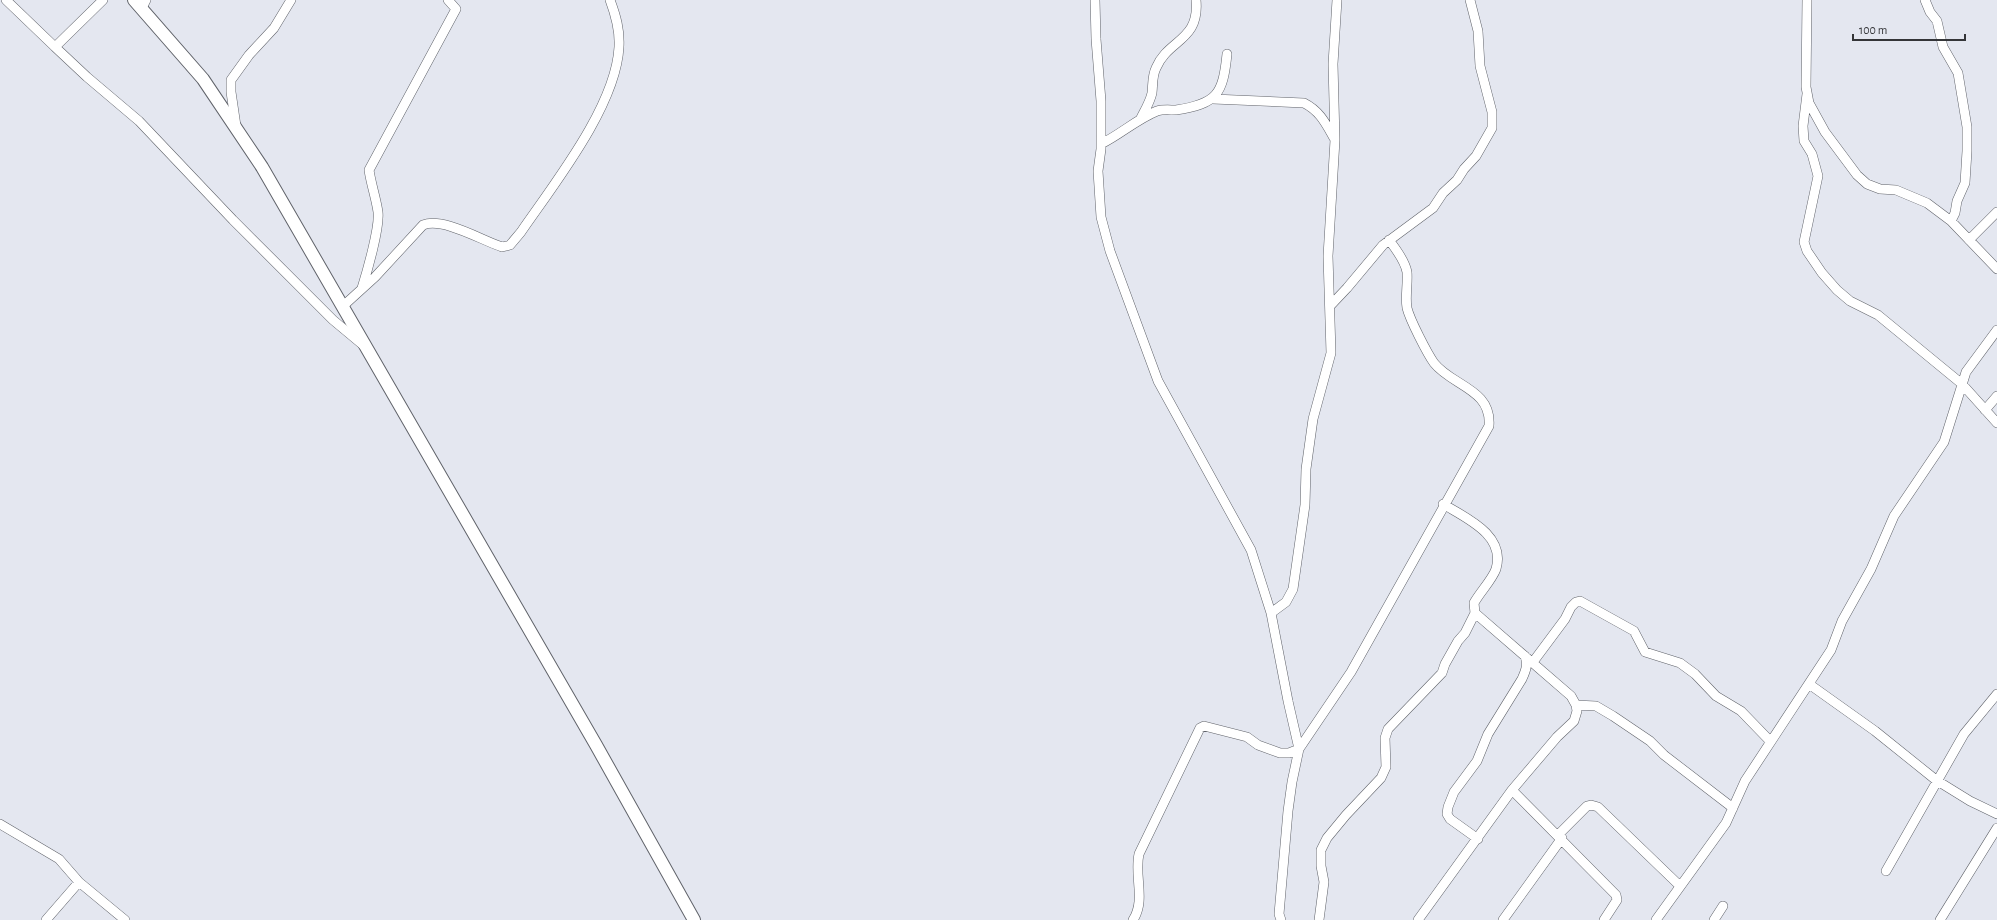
<svg xmlns="http://www.w3.org/2000/svg" width="1997" height="920" font-family="'Alegreya Sans',sans-serif">
  <rect width="100%" height="100%" fill="#e4e7f0"/>
  <g fill="none" stroke-linecap="round" stroke-linejoin="round">
    <g stroke="#60636a" stroke-width="10">
      <path id="street" d="M6,0L55,47L103,0
        M1095,0L1096,39L1101,101V149L1098,171L1101,217L1110,251L1158,381L1251,550L1271,613L1288,701L1299,749L1292,782L1288,811L1279,914L1281,920
        M1807,0L1806,87L1809,103L1825,132L1857,175L1867,184L1880,189L1896,190L1927,203L1951,221L1997,269
        M1925,0L1930,12L1937,21L1943,47L1958,73L1967,127V151L1965,183L1957,201L1955,213L1951,221
        M142,8L146,0
        M55,47L87,77L139,121L233,220L333,320L363,345
        M1807,94L1803,126L1804,141L1812,154L1818,176L1804,242L1807,251L1822,273L1837,290L1850,301L1878,315L1962,384L1997,423
        M1213,99L1304,103C1320,111 1326,124 1334,138
        M1141,118C1145,110 1150,102 1152,93C1153,84 1152,76 1156,68C1168,39 1200,41 1196,0
        M236,126L231,92V80L249,55L274,28L291,0
        M1101,144C1121,134 1137,119 1157,111C1163,109 1170,110 1176,110C1217,104 1223,94 1227,54
        M1969,240L1997,212
        M362,288C367,272 380,227 378,212C376,198 371,184 369,170L456,9L448,0
        M1330,306L1347,288L1383,245L1433,208L1443,193L1457,180L1464,169L1476,156L1492,128V112L1480,66L1478,31L1470,0
        M342,307L375,277L423,225C443,217 481,240 502,247L510,245L521,232C554,184 616,106 619,47C620,30 616,16 610,0
        M1985,410L1997,396
        M1271,613L1286,602L1293,589L1305,505L1306,469L1313,419L1331,353L1328,256L1335,140L1333,64L1337,0
        M1533,662L1565,619L1571,607L1576,602L1580,601L1634,631L1645,652L1680,663L1695,674L1716,696L1741,711L1770,741
        M1809,684L1875,731L1936,780L1970,801L1997,814
        M1576,705L1596,706L1613,716L1650,741L1664,755L1733,808
        M1512,790L1616,895L1617,900L1604,920
        M0,824L59,859L79,882L125,920
        M1558,835L1587,806L1591,805L1598,807L1680,886
        M1478,839L1450,819L1447,814L1448,807L1454,792L1477,761L1488,734L1522,679C1526,670 1528,665 1525,656
        M1886,871L1964,734L1997,694
        M46,920L79,882
        M1133,920C1146,900 1134,876 1139,854L1200,728L1204,726L1247,737L1258,745L1280,753H1289L1299,749L1351,672L1489,426C1492,389 1452,386 1434,363C1427,353 1410,320 1407,308C1405,297 1408,284 1407,272C1405,261 1396,249 1389,240
        M1319,920L1324,882L1321,866V850L1327,838L1346,815L1381,778L1386,767L1385,738L1388,729L1442,673L1445,664L1458,641L1465,633L1475,613
        M1418,920L1512,790L1557,737L1574,721L1577,711L1576,705L1571,696L1475,613L1474,603C1480,592 1492,580 1496,569C1506,535 1466,518 1443,504
        M1503,920L1562,838
        M1656,920L1726,823L1745,781L1831,650L1842,621L1871,569L1894,516L1944,442L1966,372L1997,330
        M1714,920L1723,906
        M1940,920L1997,828"/>
    </g>
    <g stroke="#60636a" stroke-width="14">
      <path id="secondary" d="M134,0L203,79L262,167L596,745L694,920"/>
    </g>
    <use href="#street" stroke="#fff" stroke-width="9"/>
    <use href="#secondary" stroke="#fff" stroke-width="12"/>
  </g>
  <path d="M1853 34v6h112v-6" fill="none" stroke="#343538" stroke-width="2"/>
  <text x="1859" y="34" font-size="12" fill="#343538" stroke="#e4e7f0" stroke-width="3" paint-order="stroke">100 m</text>
</svg>
